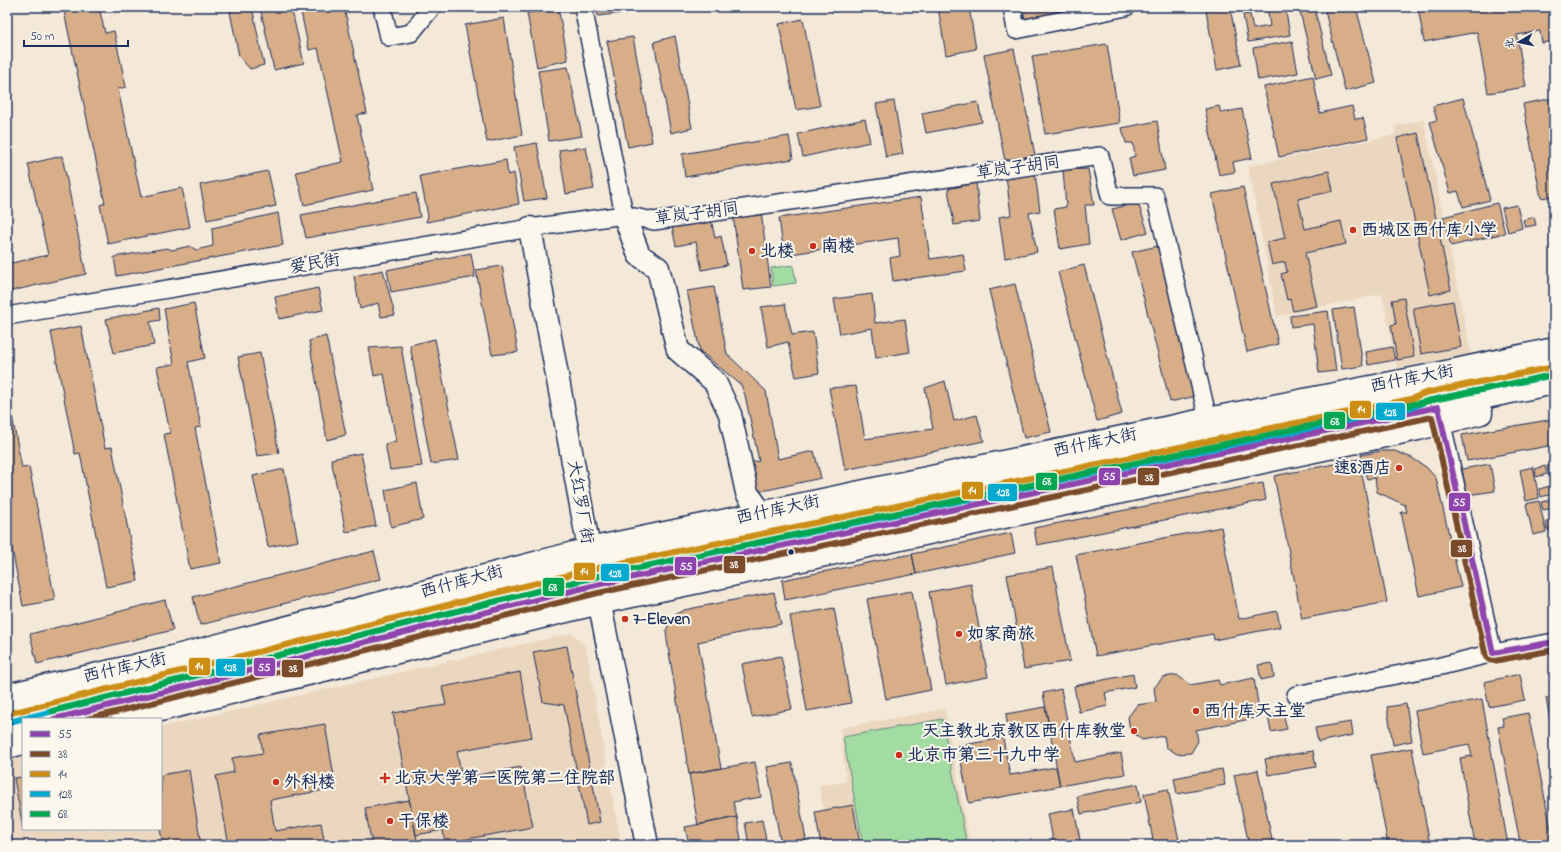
<svg xmlns="http://www.w3.org/2000/svg" width="1561" height="852" font-family="'Indie Flower','LXGW WenKai TC',sans-serif">
  <rect width="100%" height="100%" fill="#f4e8d8"/>
  <filter id="ink" filterUnits="userSpaceOnUse"><feTurbulence type="fractalNoise" baseFrequency=".025" numOctaves="2"/><feDisplacementMap in="SourceGraphic" scale="8" xChannelSelector="R" yChannelSelector="G"/><feConvolveMatrix kernelMatrix="1 2 1 2 8 2 1 2 1" color-interpolation-filters="sRGB"/></filter>
  <g filter="url(#ink)">
    <path fill="#ebd7c0" d="M1424,120L1471,354L1397,368L1382,294L1277,316L1248,166L1394,135L1397,125Z
      M572,633L586,647L621,845H7V759L23,756V829H161V727Z
      M945,709L970,845H829L819,785L846,782L840,728Z"/>
    <path fill="#a3dca2" stroke="#5f8680" d="M793,265L796,283L773,286L771,268Z
      M942,719L967,845H863L843,737Z"/>
    <path fill="#d7ae88" stroke="#1b2f5e" d="M63,7H99L105,33L114,31L126,87L118,89L141,197L182,188L190,227L108,244L100,205L105,203Z
      M229,7H252L264,65L250,69L239,56Z
      M260,7H291L304,63L274,70Z
      M300,7H344L367,113L357,115L373,190L304,205L296,172L343,162L318,48L309,50Z
      M558,7L568,60L537,67L527,13Z
      M596,7H622L623,13L598,16Z
      M938,7H969L976,49L946,55Z
      M1023,7H1080L1025,19Z
      M1224,7H1230L1241,65L1217,70L1206,11Z
      M1267,7H1285L1290,35L1248,42L1243,15L1250,14L1253,29L1270,26Z
      M1299,7H1314L1331,75L1316,79Z
      M1324,7H1356L1376,83L1345,91Z
      M1418,7H1554V41L1542,43L1540,31L1517,35L1526,87L1488,93L1477,32L1424,42Z
      M504,18L522,135L487,142L465,25Z
      M803,19L820,106L796,110L779,24Z
      M675,36L692,128L671,133L654,42Z
      M633,37L652,142L628,147L607,41Z
      M1292,41L1298,73L1258,80L1253,48Z
      M1107,44L1120,123L1045,134L1032,56Z
      M1014,49L1035,155L1005,161L984,55Z
      M568,67L582,136L549,141L538,71Z
      M1313,76L1320,113L1352,106L1355,119L1363,118L1368,138L1279,157L1264,87Z
      M1463,98L1490,200L1463,207L1458,191L1450,193L1430,122L1437,120L1433,106Z
      M1554,98V196L1541,198L1523,104Z
      M894,101L903,154L886,157L876,104Z
      M978,102L982,122L926,133L922,113Z
      M1219,106L1221,113L1242,109L1252,158L1233,162L1235,172L1219,175L1205,109Z
      M865,119L870,142L803,157L798,134Z
      M1157,121L1165,170L1133,176L1129,158L1135,156L1133,143H1126L1122,128Z
      M1418,133L1451,290L1430,295L1397,138Z
      M789,136L793,159L685,177L682,154Z
      M537,143L547,198L524,201L514,147Z
      M586,147L594,189L566,194L559,150Z
      M62,156L86,274L7,292V264L48,255L28,164Z
      M506,160L508,175L514,173L519,204L426,222L428,216L420,176Z
      M1088,169L1094,205H1085L1089,244L1060,249L1054,209L1066,207L1063,170Z
      M268,171L276,206L207,220L200,185Z
      M1329,171L1333,191L1298,199L1305,229L1341,221L1346,244L1305,253L1317,306L1293,311L1290,299L1287,300L1281,274L1287,272L1285,262L1272,265L1267,242L1285,238L1273,184Z
      M1035,173L1040,211L1029,213L1037,252L1005,258L999,217L1011,215L1006,176Z
      M976,183L980,221L954,225L948,189Z
      M1243,187L1278,344L1247,352L1212,194Z
      M416,193L420,217L306,238L301,215Z
      M921,197L930,259L963,254L966,271L893,281L890,258L900,256L898,238L784,255L779,218Z
      M1138,203L1148,232L1121,240L1112,209Z
      M1497,203L1505,233L1451,246L1443,217Z
      M1517,205L1522,228L1508,232L1502,208Z
      M761,212L771,287L743,290L733,215Z
      M278,213L283,245L117,276L114,257L167,248L172,250L190,246L196,250L213,246L212,228Z
      M1534,217L1536,225L1525,227L1523,220Z
      M711,219L715,238L721,236L727,265L702,270L696,242L676,246L672,227Z
      M1158,246L1196,396L1170,402L1132,252Z
      M471,253L475,277L391,292L387,270Z
      M1084,265L1122,414L1097,421L1058,272Z
      M502,266L518,352L492,355L476,270Z
      M383,270L395,315L381,317L378,303L360,309L354,276Z
      M1015,284L1051,432L1024,438L989,290Z
      M714,287L727,354L766,391L778,459L814,451L821,478L758,492L751,462L759,461L745,395L741,385L700,351L687,291Z
      M318,288L323,310L279,319L275,297Z
      M872,294L875,323L905,319L910,352L876,358L872,328L840,334L834,299Z
      M1404,298L1414,357L1397,360L1391,325L1396,324L1392,300Z
      M1453,301L1461,347L1421,354L1413,308Z
      M194,303L205,358L188,362L201,427L195,428L221,563L190,569L164,434L170,433L157,367L174,364L164,309Z
      M785,304L792,335L813,332L819,373L796,377L788,342L768,347L761,307Z
      M1354,307L1363,366L1342,369L1333,310Z
      M159,308L160,320L150,322L154,345L114,353L106,319Z
      M1328,311L1336,371L1319,373L1313,324L1291,327L1290,316Z
      M81,326L105,448L112,447L138,581L106,587L80,453L75,454L51,332Z
      M326,336L346,435L327,440L309,341Z
      M435,339L459,460L431,464L410,345Z
      M401,346L422,466L390,470L385,444L396,441L384,374L374,376L369,348Z
      M1392,347L1395,360L1368,365L1366,352Z
      M260,353L279,453L257,456L238,357Z
      M945,381L954,421L977,415L984,441L845,470L829,388L856,386L865,439L933,429L925,388Z
      M7,390L22,468L29,467L55,600L23,606L7,523Z
      M1554,419V445L1467,461L1462,435Z
      M1381,451H1395L1412,458L1426,467L1436,478L1461,587L1419,596L1401,512H1407L1405,505L1377,492L1375,478L1367,479L1361,455Z
      M361,453L376,526L346,532L331,459Z
      M1359,459L1387,602L1302,619L1274,476Z
      M1490,464L1495,491L1467,495L1462,469Z
      M1554,464V494H1553L1547,466Z
      M1545,466L1547,474L1536,477L1535,469Z
      M1533,467L1539,498L1526,501L1520,470Z
      M284,469L298,541L268,547L253,476Z
      M417,483L423,519L391,527L385,490Z
      M1263,483L1266,500L1037,545L1034,528Z
      M1550,486L1552,494L1541,497L1539,489Z
      M1552,500L1553,508L1543,510L1541,502Z
      M1539,501L1546,532L1533,535L1526,504Z
      M1554,520V529L1547,530L1546,522Z
      M1221,527L1239,619L1277,611L1280,627L1214,640L1213,634L1096,656L1076,555Z
      M1011,533L1015,553L916,574L912,554Z
      M374,551L381,579L200,625L193,597Z
      M912,554L916,574L785,600L782,580Z
      M1053,567L1070,661L1024,669L1007,575Z
      M971,584L988,677L946,685L929,592Z
      M912,591L931,690L886,699L867,599Z
      M774,592L781,624L698,642L721,768L689,774L667,640L666,631L670,621L676,614L684,610Z
      M165,600L173,630L37,664L30,634Z
      M834,608L851,703L807,711L790,616Z
      M567,646L600,822L587,825L564,705L543,702L533,652Z
      M781,656L792,709L752,717L742,664Z
      M1272,663L1274,677L1261,680L1258,665Z
      M520,672L532,737L457,751L462,778L521,767L533,827L445,843L443,830L416,835L393,713L446,705L442,687Z
      M1133,674L1135,687L1105,693L1108,706L1079,712L1074,686Z
      M1520,674L1525,700L1489,707L1484,682Z
      M1177,675L1190,685L1218,680L1220,685L1254,678L1260,717L1196,730L1198,741L1191,753L1177,754L1166,747L1164,736L1142,740L1130,730L1128,717L1137,705L1156,702L1154,688L1163,677Z
      M1061,689L1075,762L1121,753L1125,774L1060,786L1043,693Z
      M1554,697V732H1552L1546,698Z
      M1482,699L1508,845H1475L1460,758L1472,756L1469,744L1423,753L1415,711Z
      M1406,704L1412,741L1393,745L1387,707Z
      M1045,707L1048,722L1008,730L1006,714Z
      M1283,713L1287,729L1271,732L1268,716Z
      M1528,713L1554,845H1527L1526,842L1520,843L1498,727L1504,726L1502,718Z
      M1351,722L1353,735L1318,742L1315,728Z
      M325,724L336,788L270,800L275,831L321,823L325,845H229L216,776L234,772L232,758L263,753L260,735Z
      M1003,738L1010,775L1056,767L1060,786L969,803L958,746Z
      M1412,748L1430,845H1388L1371,755Z
      M1313,751L1316,767L1268,775L1265,759Z
      M755,762L761,797L733,802L737,817L698,825L689,774Z
      M792,763L807,845H781L767,767Z
      M1222,769L1225,785L1177,794L1174,778Z
      M189,770L201,845H163L160,829H161V775Z
      M1258,770L1273,845H1249L1234,775Z
      M23,777V828L14,778Z
      M1138,784L1141,802L1081,814L1077,796Z
      M1168,789L1180,845H1154L1144,794Z
      M409,800L418,845H372L365,808Z
      M853,805L860,845H821L815,812Z
      M1074,809L1081,845H1054L1048,814Z
      M7,811L13,845H7Z
      M737,817L742,845H689L685,827Z
      M762,820L767,845H749L745,823Z"/>
    <g fill="none" stroke-linecap="round" stroke-linejoin="round">
      <g stroke="#1b2f5e" stroke-width="20">
        <path id="street" d="M382,7L389,37L411,33L432,7
          M583,7L624,215
          M1012,7L1016,30L1126,7
          M7,316L530,228L624,215L654,221L1100,156L1110,196H1155L1208,419
          M1439,411L1493,653L1554,642
          M1296,695L1441,666L1493,653"/>
      </g>
      <g stroke="#1b2f5e" stroke-width="25">
        <path id="secondary" d="M624,215L639,255L658,268L678,350L715,382L730,414L747,493L769,523
          M530,228L589,549L647,845
          M1394,418L1428,409L1554,383
          M7,695L173,657L589,549L1208,419L1422,377L1554,349
          M7,714L593,569L1411,399L1425,393L1554,367
          M54,719L596,585L790,545L1068,485
          M123,719L599,603L1418,429L1481,413
          M7,730L23,727
          M7,747L23,743"/>
      </g>
      <use href="#street" stroke="#fbf7ec" stroke-width="17"/>
      <use href="#secondary" stroke="#fbf7ec" stroke-width="22"/>
      <g stroke="#fbf7ec" stroke-width="9">
        <path id="bus-1" d="M54,719L596,585L1438,407L1493,653L1554,642"/>
      </g>
      <g stroke="#fbf7ec" stroke-width="9">
        <path id="bus-2" d="M87,719L598,593L1432,417L1486,657L1489,660L1494,661L1554,650"/>
      </g>
      <g stroke="#fbf7ec" stroke-width="9">
        <path id="bus-3" d="M7,714L593,569L1411,399L1425,393L1554,367"/>
      </g>
      <g stroke="#fbf7ec" stroke-width="9">
        <path id="bus-4" d="M9,722L595,577L1413,407L1427,401L1554,375"/>
      </g>
      <g stroke="#fbf7ec" stroke-width="9">
        <path id="bus-5" d="M52,711L594,577L1552,375"/>
      </g>
      <use href="#bus-1" stroke="#8e44ad" stroke-width="6"/>
      <use href="#bus-2" stroke="#7a4b2a" stroke-width="6"/>
      <use href="#bus-3" stroke="#cb8e13" stroke-width="6"/>
      <use href="#bus-4" stroke="#00a9ce" stroke-width="6"/>
      <use href="#bus-5" stroke="#00a651" stroke-width="6"/>
    </g>
  </g>
  <g fill="#c8321e" stroke="#fbf7ec" stroke-width="1.5">
    <circle cx="1353" cy="230" r="4"/>
    <circle cx="813" cy="246" r="4"/>
    <circle cx="752" cy="251" r="4"/>
    <circle cx="1399" cy="468" r="4"/>
    <circle cx="625" cy="619" r="4"/>
    <circle cx="959" cy="634" r="4"/>
    <circle cx="1196" cy="711" r="4"/>
    <circle cx="1134" cy="731" r="4"/>
    <circle cx="899" cy="755" r="4"/>
    <path d="M383 772h4v4h4v4h-4v4h-4v-4h-4v-4h4z"/>
    <circle cx="276" cy="782" r="4"/>
    <circle cx="390" cy="821" r="4"/>
  </g>
  <circle fill="#1b2f5e" stroke="#fbf7ec" stroke-width="1.5" cx="791" cy="552" r="3.5"/>
  <g text-anchor="middle" dominant-baseline="central" stroke-width="4" stroke-linejoin="round" paint-order="stroke">
    <g font-size="17" fill="#1b2f5e" stroke="#fbf7ec">
      <text transform="translate(1018 168) rotate(-8)">草岚子胡同</text>
      <text transform="translate(697 214) rotate(-7)">草岚子胡同</text>
      <text transform="translate(315 264) rotate(-9)">爱民街</text>
      <text transform="translate(1412 379) rotate(-11)">西什库大街</text>
      <text transform="translate(1095 443) rotate(-12)">西什库大街</text>
      <text transform="translate(580 502) rotate(80)">大红罗厂街</text>
      <text transform="translate(778 510) rotate(-12)">西什库大街</text>
      <text transform="translate(462 582) rotate(-15)">西什库大街</text>
      <text transform="translate(125 668) rotate(-13)">西什库大街</text>
    </g>
    <g font-size="17" font-weight="bold" fill="#1b2f5e" stroke="#fbf7ec" text-anchor="start">
      <text x="1361" y="230">西城区西什库小学</text>
      <text x="821" y="246">南楼</text>
      <text x="760" y="251">北楼</text>
      <text x="1391" y="468" text-anchor="end">速8酒店</text>
      <text x="633" y="619">7-Eleven</text>
      <text x="967" y="634">如家商旅</text>
      <text x="1204" y="711">西什库天主堂</text>
      <text x="1126" y="731" text-anchor="end">天主教北京教区西什库教堂</text>
      <text x="907" y="755">北京市第三十九中学</text>
      <text x="394" y="778">北京大学第一医院第二住院部</text>
      <text x="284" y="782">外科楼</text>
      <text x="398" y="821">干保楼</text>
    </g>
  </g>
  <g stroke="#fbf7ec" stroke-width="1.5">
    <rect x="1349" y="400" width="23" height="19" rx="4" fill="#cb8e13"/>
    <rect x="1375" y="402" width="31" height="19" rx="4" fill="#00a9ce"/>
    <rect x="1323" y="411" width="23" height="19" rx="4" fill="#00a651"/>
    <rect x="1098" y="467" width="23" height="19" rx="4" fill="#8e44ad"/>
    <rect x="1137" y="467" width="23" height="19" rx="4" fill="#7a4b2a"/>
    <rect x="1035" y="472" width="23" height="19" rx="4" fill="#00a651"/>
    <rect x="961" y="481" width="23" height="19" rx="4" fill="#cb8e13"/>
    <rect x="987" y="483" width="31" height="19" rx="4" fill="#00a9ce"/>
    <rect x="1448" y="492" width="23" height="20" rx="4" fill="#8e44ad"/>
    <rect x="1450" y="539" width="23" height="19" rx="4" fill="#7a4b2a"/>
    <rect x="723" y="555" width="23" height="19" rx="4" fill="#7a4b2a"/>
    <rect x="674" y="556" width="23" height="20" rx="4" fill="#8e44ad"/>
    <rect x="573" y="562" width="23" height="19" rx="4" fill="#cb8e13"/>
    <rect x="600" y="563" width="30" height="19" rx="4" fill="#00a9ce"/>
    <rect x="542" y="577" width="23" height="20" rx="4" fill="#00a651"/>
    <rect x="188" y="657" width="23" height="19" rx="4" fill="#cb8e13"/>
    <rect x="253" y="657" width="23" height="20" rx="4" fill="#8e44ad"/>
    <rect x="215" y="658" width="31" height="19" rx="4" fill="#00a9ce"/>
    <rect x="281" y="659" width="23" height="19" rx="4" fill="#7a4b2a"/>
  </g>
  <g font-size="11" text-anchor="middle" font-weight="bold" fill="#fff">
    <text x="1361" y="413">14</text>
    <text x="1390" y="416">128</text>
    <text x="1335" y="425">68</text>
    <text x="1109" y="480">55</text>
    <text x="1149" y="481">38</text>
    <text x="1047" y="485">68</text>
    <text x="972" y="494">14</text>
    <text x="1003" y="496">128</text>
    <text x="1459" y="506">55</text>
    <text x="1462" y="552">38</text>
    <text x="734" y="568">38</text>
    <text x="686" y="570">55</text>
    <text x="584" y="575">14</text>
    <text x="615" y="577">128</text>
    <text x="553" y="591">68</text>
    <text x="199" y="670">14</text>
    <text x="264" y="671">55</text>
    <text x="230" y="671">128</text>
    <text x="293" y="672">38</text>
  </g>
  <rect width="1561" height="852" fill="none" stroke="#fbf7ec" stroke-width="24"/>
  <rect x="12" y="12" width="1537" height="828" fill="none" stroke="#1b2f5e" stroke-width="1.5" filter="url(#ink)"/>
  <rect x="22" y="718" width="140" height="112" fill="#fbf7ec" stroke="#a1a7b3"/>
  <rect x="30" y="731" width="20" height="6" fill="#8e44ad" stroke="#a1a7b3"/>
  <text x="58" y="738" font-size="12" fill="#1b2f5e">55</text>
  <rect x="30" y="751" width="20" height="6" fill="#7a4b2a" stroke="#a1a7b3"/>
  <text x="58" y="758" font-size="12" fill="#1b2f5e">38</text>
  <rect x="30" y="771" width="20" height="6" fill="#cb8e13" stroke="#a1a7b3"/>
  <text x="58" y="778" font-size="12" fill="#1b2f5e">14</text>
  <rect x="30" y="791" width="20" height="6" fill="#00a9ce" stroke="#a1a7b3"/>
  <text x="58" y="798" font-size="12" fill="#1b2f5e">128</text>
  <rect x="30" y="811" width="20" height="6" fill="#00a651" stroke="#a1a7b3"/>
  <text x="58" y="818" font-size="12" fill="#1b2f5e">68</text>
  <g transform="translate(1519 42) rotate(261)" stroke="#fbf7ec" stroke-width="3" paint-order="stroke">
  <path d="M0-3L7 15L0 10L-7 15Z" fill="#1b2f5e"/>
  <text y="-6" font-size="11" font-weight="bold" text-anchor="middle" fill="#1b2f5e">北</text>
  </g>
  <path d="M24 40v6h104v-6" fill="none" stroke="#1b2f5e" stroke-width="2"/>
  <text x="30" y="40" font-size="12" fill="#1b2f5e" stroke="#fbf7ec" stroke-width="3" paint-order="stroke">50 m</text>
</svg>
